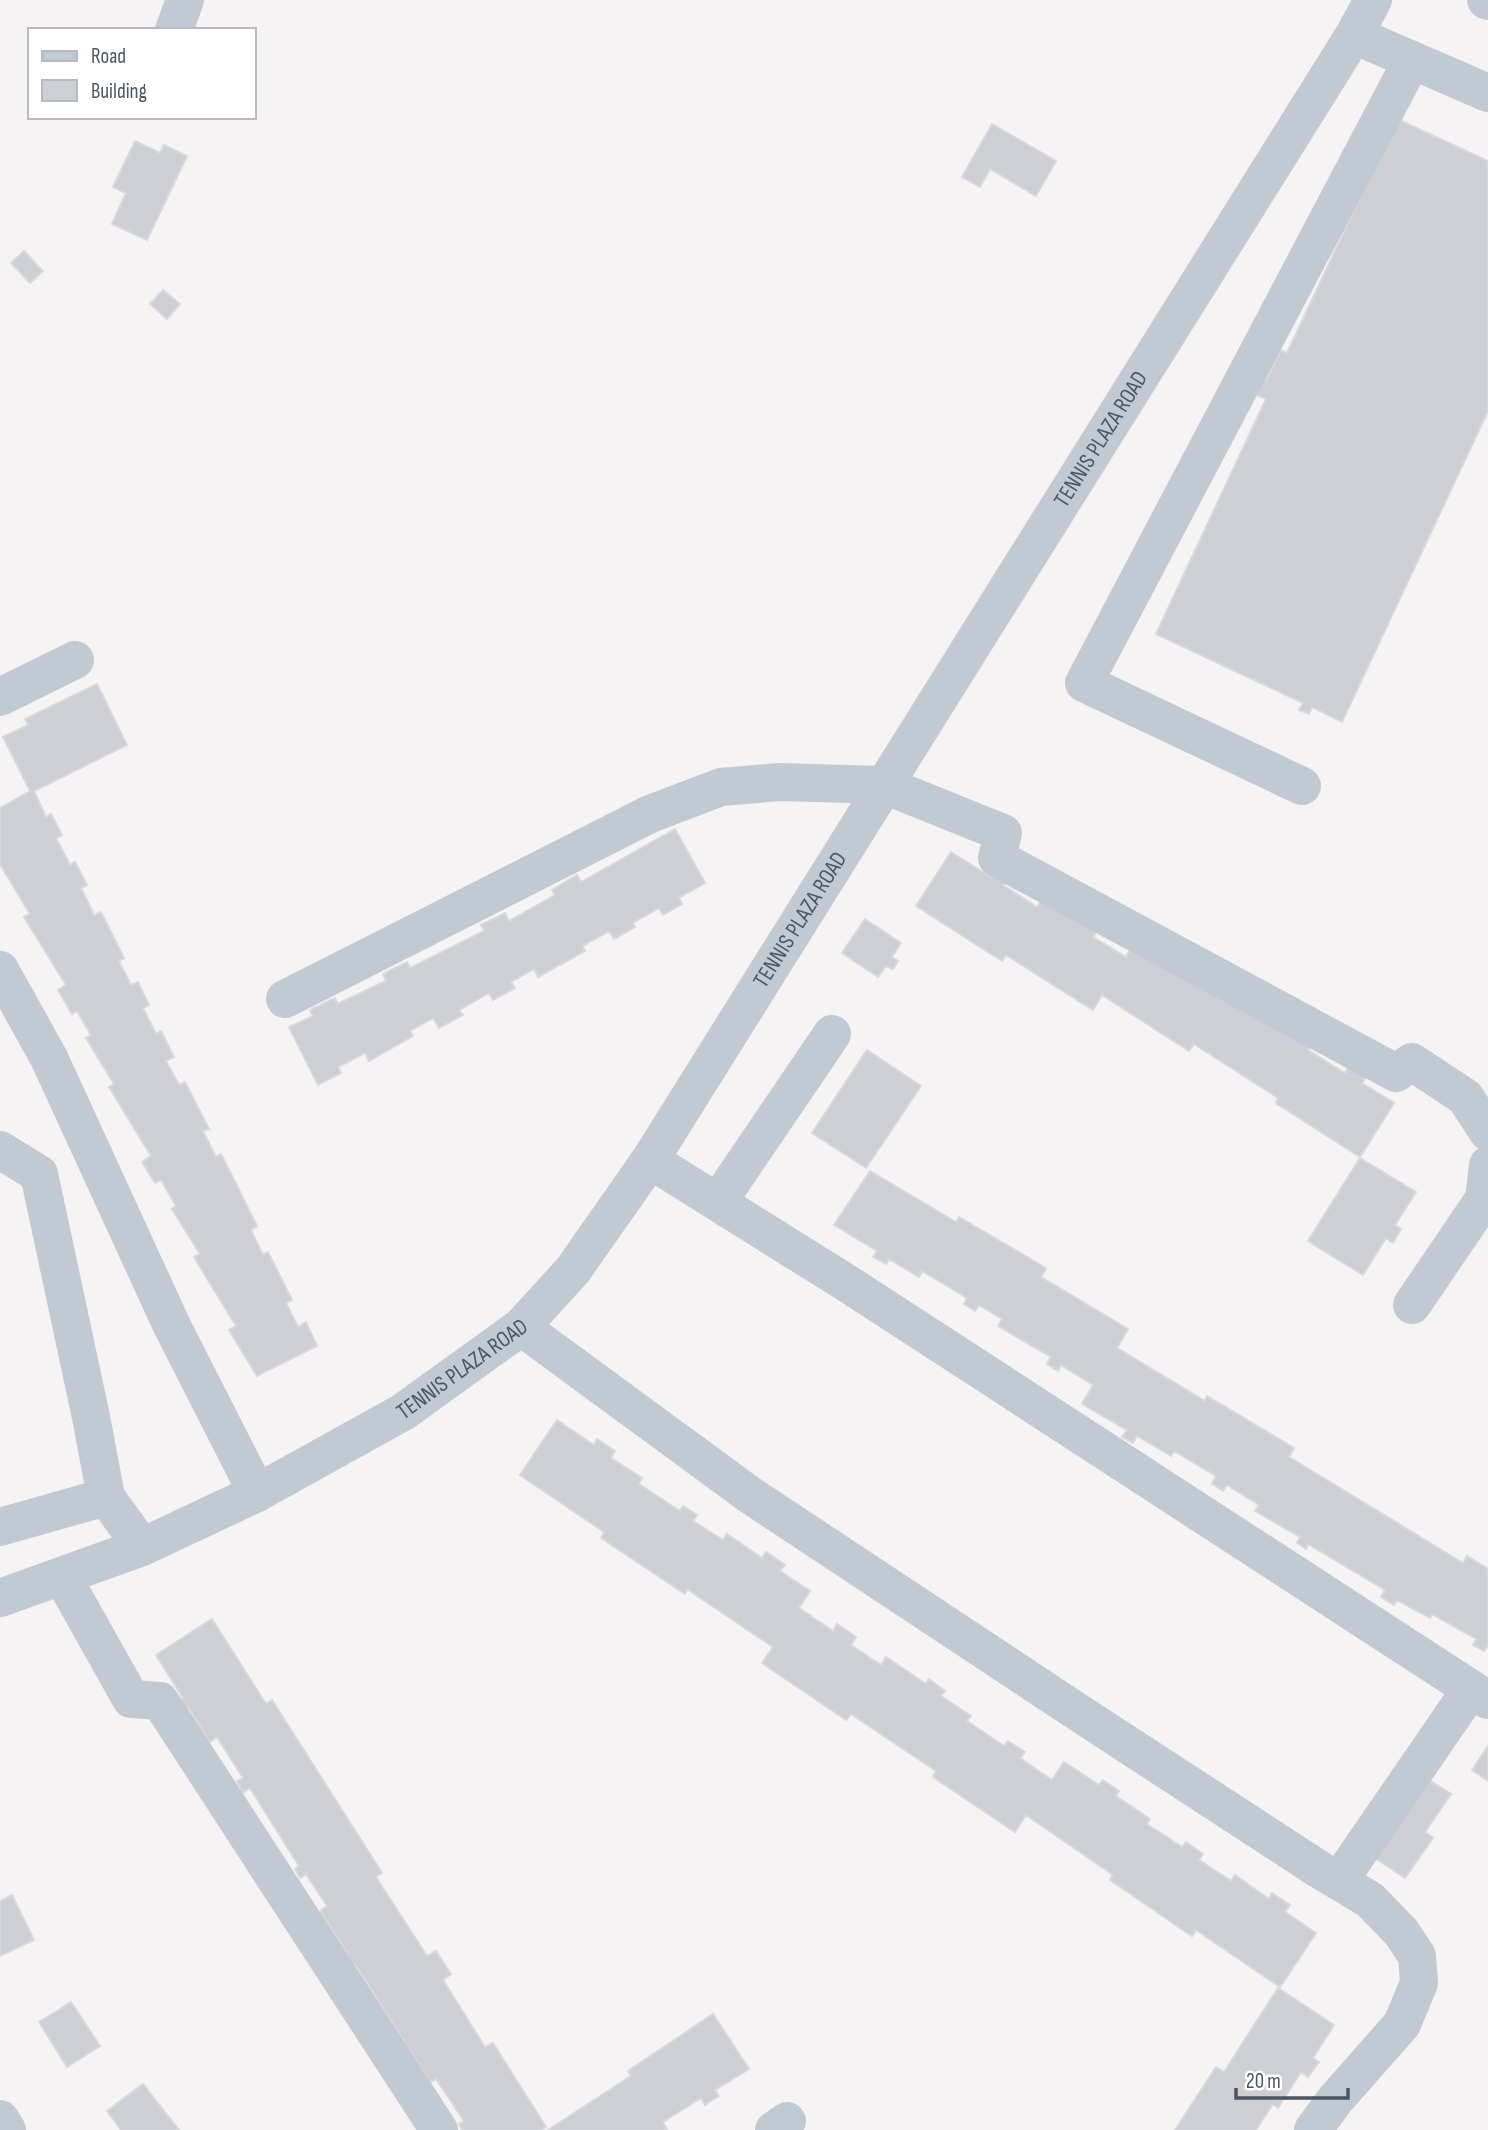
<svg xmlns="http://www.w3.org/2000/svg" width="1488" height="2130" font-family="'Sofia Sans Condensed',sans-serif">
  <rect width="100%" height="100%" fill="#f5f3f3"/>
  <path fill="#cdcfd5" stroke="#d7d9de" stroke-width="2" d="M1397,119L1488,161V411L1342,722L1312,707L1309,714L1299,710L1303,703L1156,634L1266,399L1244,389L1251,374L1266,381L1281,350L1287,353Z
    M992,124L1056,161L1036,196L990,169L980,187L962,177Z
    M135,141L160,153L164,145L187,156L147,240L112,224L126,193L113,187Z
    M24,251L43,271L30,283L11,263Z
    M163,290L180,304L167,319L150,304Z
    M97,684L127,745L34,791L46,817L51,814L62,835L56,838L70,865L75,862L87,885L81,888L94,915L101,912L124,958L119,961L131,985L138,982L149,1005L143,1008L156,1034L161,1031L174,1057L166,1061L179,1085L185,1082L209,1129L203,1131L216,1157L221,1154L257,1226L251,1230L263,1255L268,1252L292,1300L286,1303L298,1327L306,1322L317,1346L257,1376L229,1330L236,1326L194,1257L200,1254L172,1209L176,1206L161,1180L155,1183L142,1162L151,1156L109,1087L114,1084L86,1038L91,1035L77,1011L72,1014L58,990L66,985L24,917L30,914L0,864V808L30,791L3,737L28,725L25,719Z
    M675,829L705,883L679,898L682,904L663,915L659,908L633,923L635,927L614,939L609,931L583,946L585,951L538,977L534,969L511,982L515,988L493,1000L489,993L459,1010L463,1015L439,1028L433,1018L410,1031L413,1036L369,1061L365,1053L338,1067L341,1073L318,1085L289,1027L313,1016L310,1010L335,998L337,1004L386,981L383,974L407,962L410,968L484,931L481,925L505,913L509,921L555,895L552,890L577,875L581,882Z
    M951,852L991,877L995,871L1008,879L1003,885L1037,907L1042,900L1098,929L1093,937L1126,957L1136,940L1313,1044L1308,1050L1345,1073L1350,1065L1367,1076L1362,1083L1394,1103L1360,1157L1276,1103L1278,1098L1194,1044L1189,1051L1102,995L1093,1010L1006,955L1002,961L916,906Z
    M865,919L901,943L892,957L898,961L893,969L886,966L878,977L842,953Z
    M867,1050L921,1086L866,1168L812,1133Z
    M1360,1158L1416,1192L1395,1225L1401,1229L1393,1243L1386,1238L1363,1275L1308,1241Z
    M870,1171L956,1222L959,1217L1046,1268L1041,1277L1128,1329L1117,1348L1205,1401L1207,1396L1294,1448L1289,1457L1463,1563L1467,1556L1488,1569V1648L1486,1647L1484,1651L1473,1645L1476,1639L1432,1614L1430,1618L1397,1600L1394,1605L1381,1597L1385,1590L1308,1544L1306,1549L1297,1543L1300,1537L1255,1511L1259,1505L1227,1485L1223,1491L1212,1484L1216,1476L1174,1451L1171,1456L1137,1436L1133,1443L1122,1437L1127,1430L1082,1404L1093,1385L1061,1365L1058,1371L1047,1364L1051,1357L998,1326L1002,1319L979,1305L975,1311L964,1304L967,1298L922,1271L919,1277L889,1259L886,1264L873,1257L877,1251L834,1225Z
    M557,1420L594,1445L597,1439L615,1451L611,1458L642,1478L639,1484L680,1511L683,1506L697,1515L693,1521L723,1540L727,1534L762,1558L766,1552L785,1565L780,1571L810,1591L799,1608L833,1631L837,1624L856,1637L851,1645L881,1665L886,1657L926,1684L929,1679L945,1691L941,1696L971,1716L967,1721L1004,1746L1008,1741L1025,1752L1020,1758L1052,1780L1064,1762L1099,1785L1103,1780L1119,1791L1116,1796L1150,1819L1147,1824L1182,1847L1186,1842L1203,1854L1199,1860L1231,1881L1235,1875L1269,1899L1272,1893L1290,1905L1285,1912L1316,1933L1280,1987L1196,1930L1192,1936L1110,1880L1113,1875L1026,1815L1015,1832L933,1777L936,1771L851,1714L846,1720L762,1663L773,1647L687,1589L685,1594L601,1538L604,1532L520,1475Z
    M212,1619L266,1704L272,1700L382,1873L376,1877L427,1956L436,1951L451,1974L443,1980L485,2047L493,2043L546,2127L541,2130H462L459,2124L464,2121L436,2079L430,2082L410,2050L405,2053L400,2044L404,2041L355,1964L350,1967L343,1957L348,1954L320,1911L327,1906L306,1874L300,1878L295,1869L299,1866L250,1788L243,1793L237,1781L243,1778L217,1737L210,1742L188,1707L184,1710L178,1701L183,1698L156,1655Z
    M1488,1746V1781L1472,1770Z
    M1426,1778L1451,1794L1425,1832L1433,1838L1405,1878L1372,1856Z
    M12,1895L34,1940L0,1956V1901Z
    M1278,1988L1334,2025L1313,2058L1319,2062L1308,2077L1301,2072L1278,2108L1273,2104L1256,2130H1175L1216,2067L1224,2072Z
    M71,2002L100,2046L67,2067L39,2022Z
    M713,2014L749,2069L715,2090L719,2096L705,2105L701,2098L663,2122L667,2130H548L631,2076L628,2071Z
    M143,2084L179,2130H121L107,2111Z"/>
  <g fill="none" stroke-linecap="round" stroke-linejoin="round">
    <g stroke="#c1cad2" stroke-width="38">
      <path d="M1486,0L1488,1"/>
      <path d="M174,30L185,0"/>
      <path d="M1354,35L1488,93"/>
      <path d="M0,697L75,660"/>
      <path d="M1302,786L1084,683L1412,60"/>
      <path d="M0,970L49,1058L172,1326L257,1493"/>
      <path d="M285,999L650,814L721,787L780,782L884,785L1003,833L997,858L1396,1073L1412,1062L1465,1097L1488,1132"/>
      <path d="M0,1150L39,1174L91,1417L106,1497"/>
      <path d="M650,1160L845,1282L1488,1700"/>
      <path d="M718,1202L832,1034"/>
      <path d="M1412,1305L1484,1199L1488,1165"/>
      <path d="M521,1327L750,1495L1070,1707L1320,1870L1370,1900L1401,1932L1417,1956L1419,1983L1402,2024L1335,2100L1313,2130"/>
      <path d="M0,1527L106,1497L142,1547"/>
      <path d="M62,1576L131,1699L160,1701L439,2130"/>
      <path id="s1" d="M0,1598L142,1547L257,1493L403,1412L521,1327L573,1270L650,1160L1354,35L1373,0"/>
      <path d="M1339,1881L1471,1689"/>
      <path d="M0,2119L7,2130"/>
      <path d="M774,2130L787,2121"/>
    </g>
  </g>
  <g text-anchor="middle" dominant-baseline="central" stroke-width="5" stroke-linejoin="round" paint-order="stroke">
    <g font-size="23" fill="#4a5661" stroke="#fff">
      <text stroke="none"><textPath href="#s1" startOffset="1652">TENNIS PLAZA ROAD</textPath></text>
      <text stroke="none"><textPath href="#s1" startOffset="1085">TENNIS PLAZA ROAD</textPath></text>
      <text stroke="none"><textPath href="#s1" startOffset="518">TENNIS PLAZA ROAD</textPath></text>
    </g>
  </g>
  <rect x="28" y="28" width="228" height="91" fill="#ffffff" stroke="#b7bbc0" stroke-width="2"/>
  <rect x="42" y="51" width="35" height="10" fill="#c1cad2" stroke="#b7bbc0" stroke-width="2"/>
  <text x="91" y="63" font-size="21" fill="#4a5661">Road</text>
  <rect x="42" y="80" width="35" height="21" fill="#cdcfd5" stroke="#b7bbc0" stroke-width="2"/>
  <text x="91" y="98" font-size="21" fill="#4a5661">Building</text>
  <path d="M1236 2088v10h112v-10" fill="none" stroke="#4a5661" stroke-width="3.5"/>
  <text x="1246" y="2088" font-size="21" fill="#4a5661" stroke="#ffffff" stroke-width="5" paint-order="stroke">20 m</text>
</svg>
